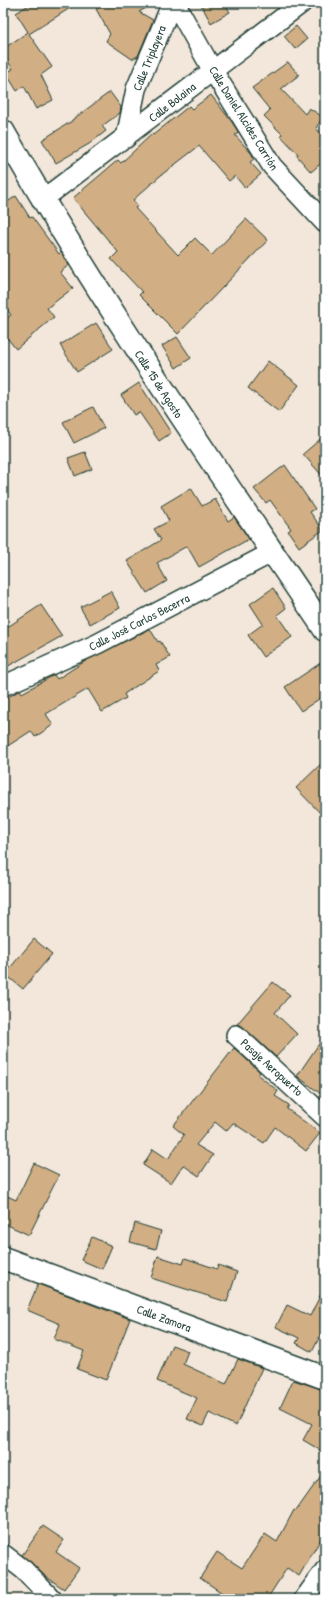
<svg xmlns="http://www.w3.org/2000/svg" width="328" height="1602" font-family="'Patrick Hand',sans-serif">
  <rect width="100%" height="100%" fill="#f2e7da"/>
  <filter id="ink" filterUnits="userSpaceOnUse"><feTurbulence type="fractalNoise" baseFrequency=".025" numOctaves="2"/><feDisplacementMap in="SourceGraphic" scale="8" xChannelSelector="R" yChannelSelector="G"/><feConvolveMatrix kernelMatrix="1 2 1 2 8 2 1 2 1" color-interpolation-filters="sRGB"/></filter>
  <g filter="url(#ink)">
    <path fill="#d2ae84" stroke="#1f3d34" d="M32,3H78L29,34L52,67L41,75L53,100L36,109L24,86L17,91L6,73L13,69L3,54V49L28,32L16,13Z
      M108,3H155L139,12L153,20L138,56L132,59L106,41L110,34L96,9Z
      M200,3H224L230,12L211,23Z
      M296,26L307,39L295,49L284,36Z
      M288,62L299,75L281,89L305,114L309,108L323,117L316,128L325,138V160L311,172L297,156L298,154L281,136L282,134L264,116L270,110L252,88Z
      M110,92L121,107L120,113L102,126L106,131L89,144L56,163L42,140L72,121V120Z
      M211,95L232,122L239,133L235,135L252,154L254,159L250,162L261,174L245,188L235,176L229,181L199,146L160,176L133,200L138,206L135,208L178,255L195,238L212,255L246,219L268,240L178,334L139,295L142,292L111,259L118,252L73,198L118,160L121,163L152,134L153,135L189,106L192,109Z
      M16,196L30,218L32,217L59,254L61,252L69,265L60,272L73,288L47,308L54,317L16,349L3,333V321L11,315L3,304V205Z
      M96,323L113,349L77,372L60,345Z
      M177,337L191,358L176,368L162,346Z
      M268,361L299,385L279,412L248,388Z
      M139,383L171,433L159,441L139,412L134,415L121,395Z
      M93,407L104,428L74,443L63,422Z
      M325,435V479L303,454Z
      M85,452L92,469L75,476L68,458Z
      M285,465L315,509L310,512L323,530L299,547L288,531L291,529L270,500L266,503L254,489Z
      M191,488L202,506L215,499L228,521L234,517L249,539L199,567L187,546L157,563L167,581L147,593L127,561L161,540L154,529L169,521L161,506Z
      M273,588L286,608L277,615L292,637L263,657L248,635L263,624L250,604Z
      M111,591L120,608L90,624L80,607Z
      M41,605L62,636L3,669V630Z
      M150,629L158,642L160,641L170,657L156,665L159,671L124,694L126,698L102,712L88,689L46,714L53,725L35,737L31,731L3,749V700L17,692L20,690L22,693L54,675L57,679L87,660Z
      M325,660V695L301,711L285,687Z
      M325,760V818L296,788Z
      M34,939L52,954L23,989L5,974Z
      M273,982L290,995L275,1013L297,1034L276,1057L243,1027L237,1024Z
      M325,1035V1097L297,1076Z
      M234,1048L260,1072L258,1075L278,1091L275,1096L289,1105L287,1109L320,1133L306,1151L275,1127L264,1143L233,1123L226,1131L215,1122L196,1145L213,1155L199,1176L183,1165L171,1183L143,1165L153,1149L168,1159L184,1135L173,1126Z
      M34,1163L59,1175L29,1235L3,1223V1194L16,1200Z
      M135,1223L161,1231L156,1249L130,1242Z
      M92,1237L112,1246L102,1269L81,1260Z
      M158,1256L183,1264L185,1258L217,1269L218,1265L237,1272L227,1302L151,1278Z
      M38,1284L130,1319L106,1380L77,1369L84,1351L54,1339L60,1324L27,1310Z
      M325,1286V1326L312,1352L296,1343L299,1338L276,1327L287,1305L310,1316Z
      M172,1345L188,1351L183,1364L226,1384L238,1359L262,1368L236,1426L209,1413L203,1426L187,1419L197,1398L157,1381Z
      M293,1380L325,1390V1453L303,1440L312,1424L280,1408Z
      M325,1470V1532L299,1576L287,1568L267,1599H231L200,1578L217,1552L242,1568L265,1534L277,1542L294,1510L296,1511Z
      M43,1526L64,1540L56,1552L79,1568L64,1589L45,1576L22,1555Z"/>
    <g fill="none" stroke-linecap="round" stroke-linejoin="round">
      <g stroke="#1f3d34" stroke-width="22">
        <path id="street" d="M175,3L213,71L272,166L325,223
          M126,138L136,89L172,3
          M42,200L302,3
          M3,686L97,644L273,552
          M236,1035L325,1117
          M3,1554L24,1570L52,1599
          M304,1599L325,1570"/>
      </g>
      <g stroke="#1f3d34" stroke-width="25">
        <path id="secondary" d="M3,131C101,303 215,466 325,630
          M3,1258L325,1378"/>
      </g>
      <use href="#street" stroke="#fff" stroke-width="19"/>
      <use href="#secondary" stroke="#fff" stroke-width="22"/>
    </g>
  </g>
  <g text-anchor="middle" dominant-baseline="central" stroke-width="3.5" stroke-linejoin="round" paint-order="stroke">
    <g font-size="12" fill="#1f3d34" stroke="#fff">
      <text transform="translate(149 58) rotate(-68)">Calle Triplayera</text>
      <text transform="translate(172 102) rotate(-38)">Calle Bolaina</text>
      <text transform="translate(244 118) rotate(58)">Calle Daniel Alcides Carrión</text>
      <text transform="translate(159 384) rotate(57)">Calle 15 de Agosto</text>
      <text transform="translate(139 622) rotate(-27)">Calle José Carlos Becerra</text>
      <text transform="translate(272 1067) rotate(42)">Pasaje Aeropuerto</text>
      <text transform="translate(164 1318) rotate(20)">Calle Zamora</text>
    </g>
  </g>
  <rect width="328" height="1602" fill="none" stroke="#fff" stroke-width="16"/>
  <rect x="8" y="8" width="312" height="1586" fill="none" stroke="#1f3d34" stroke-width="1.5" filter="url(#ink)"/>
</svg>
